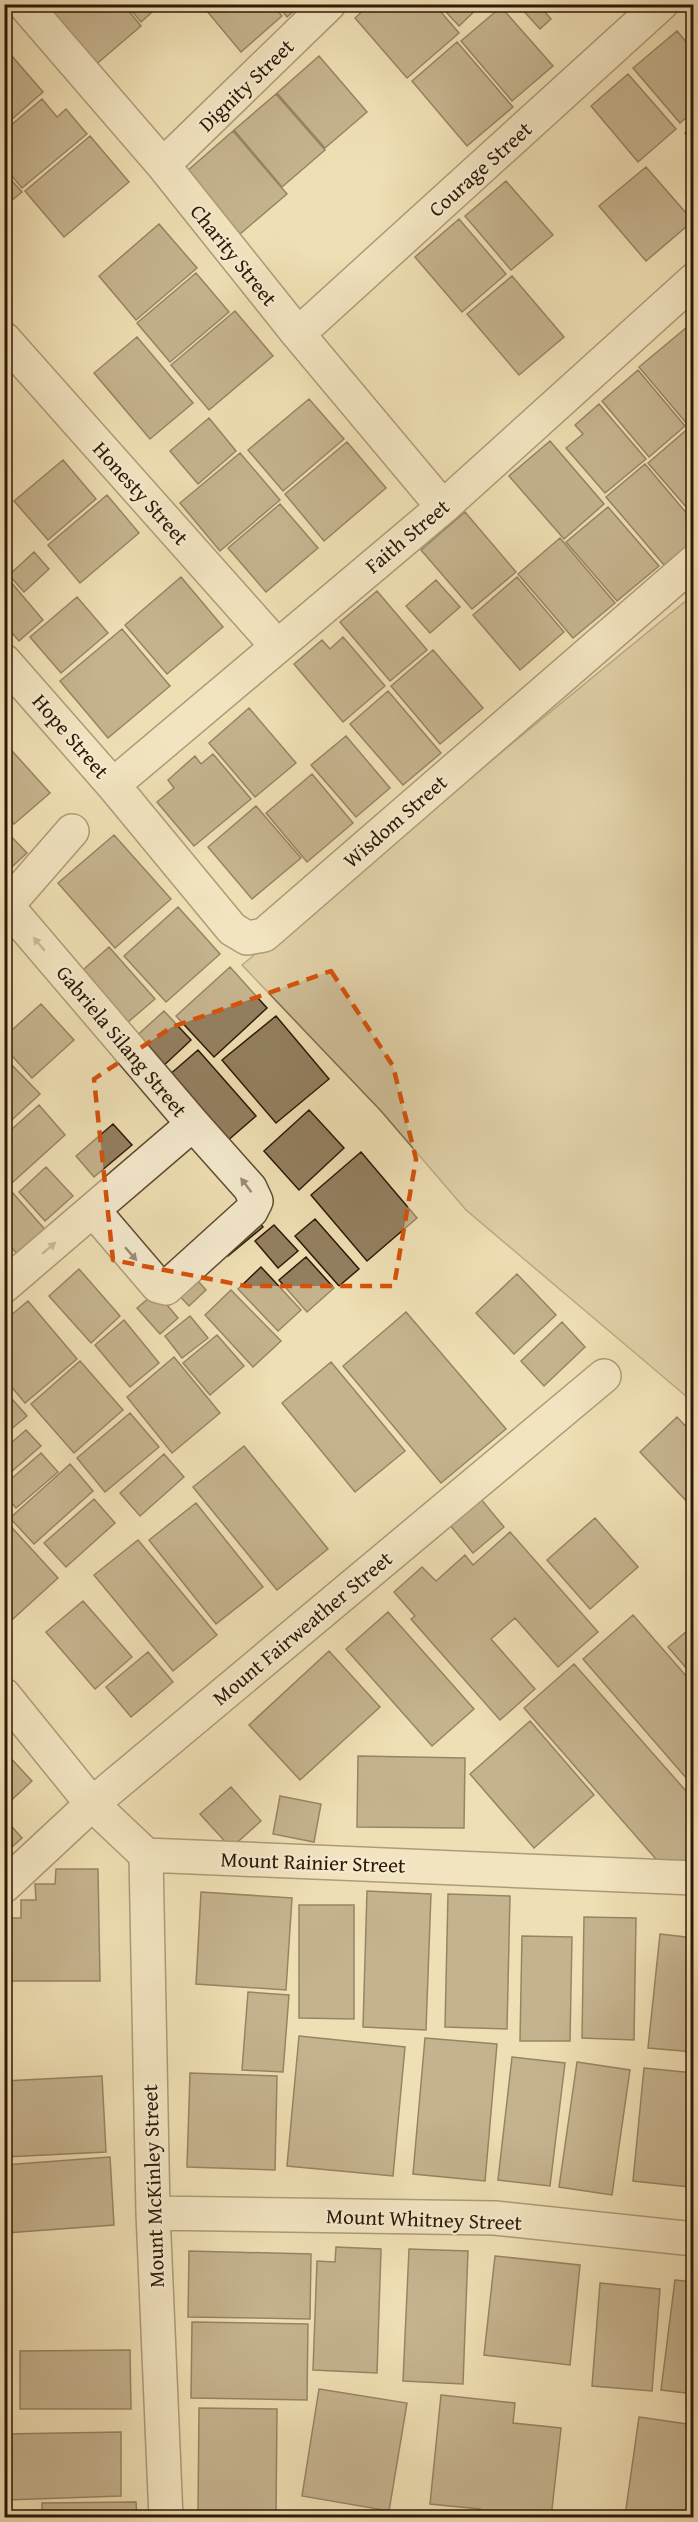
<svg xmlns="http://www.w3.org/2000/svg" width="698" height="2522" font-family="'Gentium Book Plus',serif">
  <rect width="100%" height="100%" fill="#efdfb4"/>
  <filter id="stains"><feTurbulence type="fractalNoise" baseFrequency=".00333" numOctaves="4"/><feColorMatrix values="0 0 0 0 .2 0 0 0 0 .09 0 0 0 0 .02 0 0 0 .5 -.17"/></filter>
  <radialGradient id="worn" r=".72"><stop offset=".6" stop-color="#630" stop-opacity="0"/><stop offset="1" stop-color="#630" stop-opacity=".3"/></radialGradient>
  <path fill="#cebd96" stroke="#7e6a4e" stroke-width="1.5" d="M693,595V1402L466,1210L381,1111L242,965Z"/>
  <path fill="#937f60" stroke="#2f1805" stroke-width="1.5" d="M56,4H123L141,26L93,67L47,12Z
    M126,4H161L141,22Z
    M201,4H272L282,16L241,52Z
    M276,4H302L287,17Z
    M370,4H434L459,33L407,78L355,18Z
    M456,4H482L459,26L447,13Z
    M538,4L551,19L540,29L518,5Z
    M501,7L553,66L512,101L461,41Z
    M677,31L694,51V111L680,123L633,68Z
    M457,42L513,107L467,146L412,81Z
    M11,55L43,92L4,126V61Z
    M319,56L367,112L325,148L277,93Z
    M628,74L676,129L638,162L591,106Z
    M276,94L325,150L282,187L234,130Z
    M42,99L57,117L66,109L87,134L22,188L4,167V131Z
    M694,126V142L685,133Z
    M233,131L287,194L240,234L186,172Z
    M90,136L129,182L64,237L25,191Z
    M646,167L693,221L646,261L599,206Z
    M4,172L22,192L4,207Z
    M506,181L553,235L511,270L465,216Z
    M459,219L506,274L462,312L415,257Z
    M159,224L197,268L136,320L99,276Z
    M196,273L229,312L170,362L137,323Z
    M512,276L564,337L519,375L467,314Z
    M235,311L273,356L209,410L171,365Z
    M693,322L694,418L687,424L639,367Z
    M137,337L193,403L150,439L94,373Z
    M638,370L685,426L649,457L602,401Z
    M309,399L344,439L283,491L248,450Z
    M599,404L646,459L605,493L566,448L583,434L575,425Z
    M209,418L236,451L198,484L170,451Z
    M691,426L694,429V516L648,463Z
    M550,441L604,504L564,539L509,476Z
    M347,442L386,488L324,541L285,494Z
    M240,453L280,500L220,551L180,503Z
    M63,460L96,499L48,540L14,501Z
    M645,464L694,522V541L664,565L606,497Z
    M107,495L139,533L80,583L48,545Z
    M280,504L318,548L266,592L228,548Z
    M608,507L659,566L617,601L566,542Z
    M465,512L516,572L472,609L421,550Z
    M560,538L615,603L573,638L518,574Z
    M34,552L49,569L24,592L9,575Z
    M181,577L223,627L167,674L125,625Z
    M517,577L564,632L520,670L473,615Z
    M436,580L460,607L430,633L406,606Z
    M10,581L43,620L19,641L4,624V586Z
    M377,591L427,650L390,681L340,622Z
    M77,597L108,633L61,673L30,637Z
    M122,629L170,686L108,738L60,681Z
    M343,637L385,686L343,722L294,664L322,640L330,649Z
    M433,650L483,708L440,744L391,686Z
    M388,691L441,753L403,785L350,724Z
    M249,708L296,763L255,797L209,743Z
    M346,736L390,788L356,817L311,765Z
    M4,742L50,793L14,824L4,813Z
    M213,754L251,799L194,846L157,802L174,788L168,780L195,756L201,764Z
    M312,774L353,823L307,862L266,813Z
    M256,806L301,858L252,899L208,847Z
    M4,829L27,853L4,874Z
    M114,835L171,899L115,948L58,883Z
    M178,907L220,954L166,1002L124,956Z
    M109,947L155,999L121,1028L76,976Z
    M230,967L267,1008L214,1057L176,1016Z
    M41,1004L74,1040L32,1078L4,1047V1037Z
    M164,1011L191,1040L160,1069L132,1040Z
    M276,1016L329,1079L276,1123L222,1060Z
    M198,1050L256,1116L226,1142L168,1076Z
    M4,1057L40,1094L4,1127Z
    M39,1105L65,1135L4,1190V1136Z
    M309,1110L344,1148L299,1190L264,1151Z
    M113,1124L132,1145L94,1177L76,1156Z
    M361,1152L417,1218L367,1261L311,1195Z
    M46,1167L73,1196L45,1221L19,1192Z
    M12,1192L48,1233L20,1257L4,1239V1199Z
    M253,1215L263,1227L228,1256L218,1245Z
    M315,1219L359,1269L339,1286L295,1236Z
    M274,1225L298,1251L278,1268L255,1241Z
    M306,1257L334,1288L307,1312L279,1280Z
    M261,1267L301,1310L278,1331L238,1289Z
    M79,1269L120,1316L91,1343L49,1296Z
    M190,1272L206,1290L189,1306L172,1288Z
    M517,1274L556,1315L514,1354L476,1313Z
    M231,1290L281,1341L253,1367L205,1315Z
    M156,1292L178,1318L160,1334L137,1308Z
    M28,1301L77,1359L25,1403L4,1378V1321Z
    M406,1312L506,1429L441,1483L343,1366Z
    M190,1316L208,1338L182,1358L165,1336Z
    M124,1320L159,1363L130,1387L95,1345Z
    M562,1322L585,1347L544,1386L521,1361Z
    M217,1335L244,1366L210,1395L183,1363Z
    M174,1357L220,1413L172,1453L127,1397Z
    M80,1361L123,1410L74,1453L31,1404Z
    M331,1362L405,1451L355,1492L282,1403Z
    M4,1390L27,1416L4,1435Z
    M130,1413L159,1447L105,1492L77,1458Z
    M677,1417L694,1435V1509L640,1452Z
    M26,1430L41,1446L4,1478V1449Z
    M244,1446L328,1549L277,1590L193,1487Z
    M41,1453L58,1472L16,1508L4,1494V1485Z
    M164,1454L184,1477L140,1516L120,1493Z
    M70,1464L93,1491L34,1544L10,1518Z
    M480,1498L504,1527L473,1553L449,1524Z
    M94,1499L115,1523L66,1567L44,1543Z
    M196,1503L263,1587L216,1624L149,1540Z
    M595,1518L638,1567L590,1609L547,1560Z
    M4,1519L58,1578L4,1627Z
    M510,1532L598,1632L558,1667L515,1618L491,1639L535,1689L500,1720L411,1619L415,1616L394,1592L422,1567L436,1581L465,1555L473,1565Z
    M138,1540L217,1635L173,1671L94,1575Z
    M83,1601L132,1657L95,1689L46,1632Z
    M388,1612L474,1709L432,1746L346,1649Z
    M633,1615L694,1685V1787L583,1659Z
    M694,1625V1677L668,1647Z
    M329,1651L380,1707L300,1780L249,1725Z
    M148,1652L173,1682L131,1717L106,1687Z
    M574,1664L694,1800V1852L669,1874L524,1708Z
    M530,1721L594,1795L534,1848L470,1774Z
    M4,1751L32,1781L4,1807Z
    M358,1756L465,1758L464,1828L357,1827Z
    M231,1787L261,1821L231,1848L200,1814Z
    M280,1796L321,1804L314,1842L273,1834Z
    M4,1818L22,1838L4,1854Z
    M56,1869H98L100,1981H9L8,1918H21V1900H36L35,1884H55Z
    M367,1891L431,1894L426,2030L363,2027Z
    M201,1892L292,1898L286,1990L196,1984Z
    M448,1894L510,1896L507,2029L445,2027Z
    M299,1905H354V2019L299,2018Z
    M584,1917L636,1918L634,2040L582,2038Z
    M660,1934L694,1938V2052L648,2048Z
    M522,1936L572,1937L570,2041H520Z
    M248,1992L289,1995L283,2072L242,2070Z
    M299,2036L405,2047L393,2176L287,2166Z
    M425,2038L497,2044L485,2181L413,2174Z
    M512,2057L565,2063L550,2186L498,2180Z
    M577,2062L630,2070L612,2195L559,2187Z
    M644,2068L694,2073V2135L689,2187L633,2181Z
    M190,2073L277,2076L275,2170L187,2167Z
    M102,2076L106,2152L5,2157L4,2081Z
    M110,2157L114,2225L6,2233L4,2165Z
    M336,2247L381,2249L377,2373L313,2370L317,2261L335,2262Z
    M409,2249L468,2251L463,2384L403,2381Z
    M189,2251L311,2254L310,2319L188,2317Z
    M495,2256L580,2265L570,2365L484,2355Z
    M675,2280L694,2282V2394L661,2390Z
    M600,2283L660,2289L652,2391L592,2386Z
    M192,2322L308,2324L307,2400L191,2398Z
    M130,2350L131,2409H20V2351Z
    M319,2389L407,2403L389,2511L302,2496Z
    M441,2395L515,2403L513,2423L561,2428L551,2518H478L480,2509L430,2504Z
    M199,2408L277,2409L276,2515L198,2513Z
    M639,2417L694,2425V2501L691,2518L625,2516Z
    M121,2432V2496L6,2500L4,2434Z
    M136,2502L137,2518H14V2511L42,2510V2503Z"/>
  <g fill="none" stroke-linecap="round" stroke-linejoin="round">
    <g stroke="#5f4a31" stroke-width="36">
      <path id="street" d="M24,4L163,165L298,334L443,507
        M163,165L329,4
        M298,334L661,4
        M4,339L277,646
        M4,661L113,785L232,929L247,938L264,935L694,562
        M113,785L443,507L694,280
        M4,909L72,831
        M93,1210L158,1286L166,1288L251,1211L256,1201L250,1188L193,1124
        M4,1286L193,1124L7,906
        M4,1695L92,1804L146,1855L694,1878
        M146,1855L153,2213L166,2518
        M4,1886L92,1804L604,1376
        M153,2213L495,2218L694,2239"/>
    </g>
    <use href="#street" stroke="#f5eace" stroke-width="33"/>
  </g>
  <defs><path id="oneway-solid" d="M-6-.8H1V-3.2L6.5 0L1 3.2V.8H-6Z" transform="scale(1.5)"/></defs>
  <g fill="#9c8c74">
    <use href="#oneway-solid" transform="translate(39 944) rotate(-130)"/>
    <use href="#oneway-solid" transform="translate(246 1185) rotate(-127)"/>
    <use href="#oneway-solid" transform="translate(49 1248) rotate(-41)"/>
    <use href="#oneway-solid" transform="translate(131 1254) rotate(49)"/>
  </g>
  <path d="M0 0H698V2522H0ZM331,971L393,1066L416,1159L394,1286H246L113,1260L94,1079L172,1027Z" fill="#efdfb4" fill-opacity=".55" fill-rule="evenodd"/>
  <path fill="none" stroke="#d6520b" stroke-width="4.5" stroke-dasharray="12 8" stroke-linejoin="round" d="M331,971L393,1066L416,1159L394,1286H246L113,1260L94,1079L172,1027Z"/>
  <g text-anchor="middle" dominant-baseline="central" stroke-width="4.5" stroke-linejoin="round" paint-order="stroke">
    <g font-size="21" fill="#2f1805" stroke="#f5eace">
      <text transform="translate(246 85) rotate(-44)">Dignity Street</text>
      <text transform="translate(480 169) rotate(-42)">Courage Street</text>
      <text transform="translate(234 255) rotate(51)">Charity Street</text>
      <text transform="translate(141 493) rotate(48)">Honesty Street</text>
      <text transform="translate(407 536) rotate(-40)">Faith Street</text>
      <text transform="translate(71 736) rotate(49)">Hope Street</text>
      <text transform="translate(395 821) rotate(-41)">Wisdom Street</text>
      <text transform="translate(122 1041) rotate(50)">Gabriela Silang Street</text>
      <text transform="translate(302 1628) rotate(-40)">Mount Fairweather Street</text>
      <text transform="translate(313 1862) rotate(2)">Mount Rainier Street</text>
      <text transform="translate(153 2186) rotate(-92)">Mount McKinley Street</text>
      <text transform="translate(424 2219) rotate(2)">Mount Whitney Street</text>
    </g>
  </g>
  <rect width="698" height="2522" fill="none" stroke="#efdfb4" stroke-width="24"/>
  <rect x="6" y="6" width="686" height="2510" fill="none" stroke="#2f1805" stroke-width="3"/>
  <rect x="12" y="12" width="674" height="2498" fill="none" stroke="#2f1805" stroke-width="1.5"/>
  <rect width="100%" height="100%" filter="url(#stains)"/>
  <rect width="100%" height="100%" fill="url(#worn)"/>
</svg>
